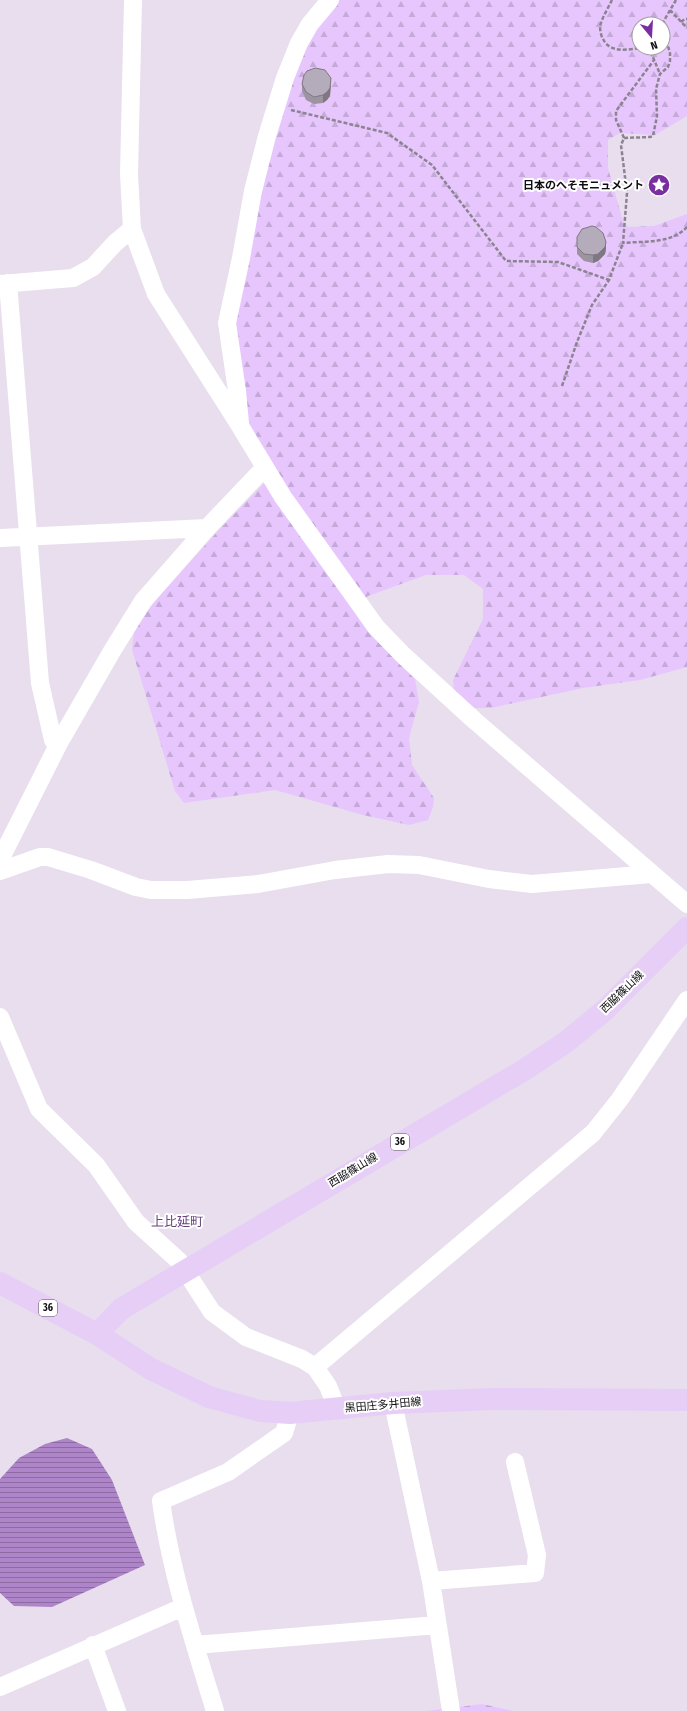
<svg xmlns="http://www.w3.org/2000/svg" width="687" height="1711" font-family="'Fira Sans Condensed','Noto Sans JP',sans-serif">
  <defs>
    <pattern id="forest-firs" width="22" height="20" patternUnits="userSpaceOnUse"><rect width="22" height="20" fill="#e7c6fd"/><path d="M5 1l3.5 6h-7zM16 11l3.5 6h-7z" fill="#c5a9d8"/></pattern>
    <pattern id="water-rules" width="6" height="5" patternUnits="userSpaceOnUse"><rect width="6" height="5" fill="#af85c9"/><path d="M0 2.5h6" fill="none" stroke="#8d6ba2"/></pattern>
  </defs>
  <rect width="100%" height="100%" fill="#e8deee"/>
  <path fill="url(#forest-firs)" fill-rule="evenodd" d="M334,0H687V116L655,135L620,133L608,140V168L623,221L628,227L654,226L687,214V667L640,680L583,688L491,708H472L454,692L453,680L483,619V589L464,575H426L368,596L354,608L355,612L368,632L415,679L419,702L409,737L412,765L434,798L433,807L428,820L409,825L363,815L275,790L184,803L175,791L132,650L134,630L155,601L218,531L275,472L247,420L234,330L257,192L297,58ZM639,24H663V48H639Z
    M482,1704L513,1711H427Z"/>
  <path fill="url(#water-rules)" d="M67,1438L92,1449L112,1480L145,1565L52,1607L14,1606L0,1593V1479L19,1458L45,1444Z"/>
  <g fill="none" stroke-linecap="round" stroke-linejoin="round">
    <path stroke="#8b8490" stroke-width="2.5" stroke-dasharray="4 2" stroke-linecap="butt" d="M612,0C608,8 602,18 600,26C600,30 601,36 603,39C610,53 626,50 639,48
      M670,10L687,28
      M681,22L685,19H687
      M662,24L676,0
      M663,29L670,53V61L668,67L660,74L656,89L657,116L653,136L650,137L624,138L621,145L627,193L623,243C644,241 671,244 687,227
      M640,48L650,50L660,74
      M291,110L387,133L432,165L506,261L558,262L609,280
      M624,138L616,120V111L654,60
      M562,386L577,342L592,305L609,280L623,243"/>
    <path stroke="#fff" stroke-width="18" d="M133,0L129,174L132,229L156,294L240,426L283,497L376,627L403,655L474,720L687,904
      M8,283L40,683L53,740L59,743
      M0,284L73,278L93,267L115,243L132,229
      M240,423L237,391L227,323L241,258L253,191L267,136L285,78L299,43L310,24L330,0
      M0,538L207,528
      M0,860L59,743L112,651L143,601L207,528L265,467
      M0,871L40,857H48L91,870L136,887L151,890H187L258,884L335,870L388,864L419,865L489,879L532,884L651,874
      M0,1017L39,1109L96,1165L136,1222L179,1261L212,1312L246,1337L302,1359L315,1367L328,1386L337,1409
      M315,1367L593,1133L620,1099L687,1000
      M393,1403L431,1581L451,1711
      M431,1581L535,1573L537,1555L515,1462
      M93,1645L117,1711
      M195,1645L437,1625
      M0,1687L183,1607
      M215,1711C194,1642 171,1573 161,1501L228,1472L284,1433L290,1413"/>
    <path stroke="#e6cef7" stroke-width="22" d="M0,1283L97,1334L151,1369L209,1397L260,1411L290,1413L393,1403L492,1399L687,1400
      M97,1334L121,1309L524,1070L566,1042L605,1010L687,928"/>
  </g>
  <path fill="#9c94a1" d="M302,84L331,86L330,96L327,100L323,103L314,104L306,100L302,91Z
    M577,237L606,249L605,254L598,261L593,263L584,261L577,254Z"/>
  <path fill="#7f7883" d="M331,78L330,96L327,100L323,103V95Z
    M606,242V249L605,254L598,261L593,263V255Z"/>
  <path fill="#b5acbb" stroke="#7f7883" d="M315,68L325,70L331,78L330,88L327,92L323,95L314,97L306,92L302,84L304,75L307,71Z
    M592,226L596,227L603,233L606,242L605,247L598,254L593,255L584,254L577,247V237L582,229Z"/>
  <defs>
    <g id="sight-disc" transform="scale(1.15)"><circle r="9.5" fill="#7a2fa1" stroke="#fff"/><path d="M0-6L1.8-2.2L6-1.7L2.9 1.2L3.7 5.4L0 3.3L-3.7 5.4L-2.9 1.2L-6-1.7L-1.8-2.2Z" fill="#fff"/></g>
  </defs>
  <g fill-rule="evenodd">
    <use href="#sight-disc" x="659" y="185"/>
  </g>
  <g text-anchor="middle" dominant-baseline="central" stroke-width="4" stroke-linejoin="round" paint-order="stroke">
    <g fill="#fff" stroke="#585659" stroke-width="1">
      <rect x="391" y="1134" width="18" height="16" rx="3"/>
      <rect x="39" y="1300" width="18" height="16" rx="3"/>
    </g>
    <g font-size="10" font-weight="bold" fill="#100d12">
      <text x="400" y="1142">36</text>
      <text x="48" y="1308">36</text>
    </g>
    <g font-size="11" font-weight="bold" fill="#100d12" stroke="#fff" text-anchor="end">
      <text x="644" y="185">日本のへそモニュメント</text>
    </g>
    <g font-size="11" fill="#100d12" stroke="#fff">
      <text transform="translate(622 992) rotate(-44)">西脇篠山線</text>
      <text transform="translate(353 1170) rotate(-31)">西脇篠山線</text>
      <text transform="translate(383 1405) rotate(-5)">黒田庄多井田線</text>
    </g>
    <g font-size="13" fill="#67437d" stroke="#fff">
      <text x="177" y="1221">上比延町</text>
    </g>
  </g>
  <g transform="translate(651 36) rotate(162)"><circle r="19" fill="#ffffff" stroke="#9f9ea0"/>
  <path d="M0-3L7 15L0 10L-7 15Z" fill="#7a2fa1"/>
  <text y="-6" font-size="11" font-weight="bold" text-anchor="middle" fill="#100d12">N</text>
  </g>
</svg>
